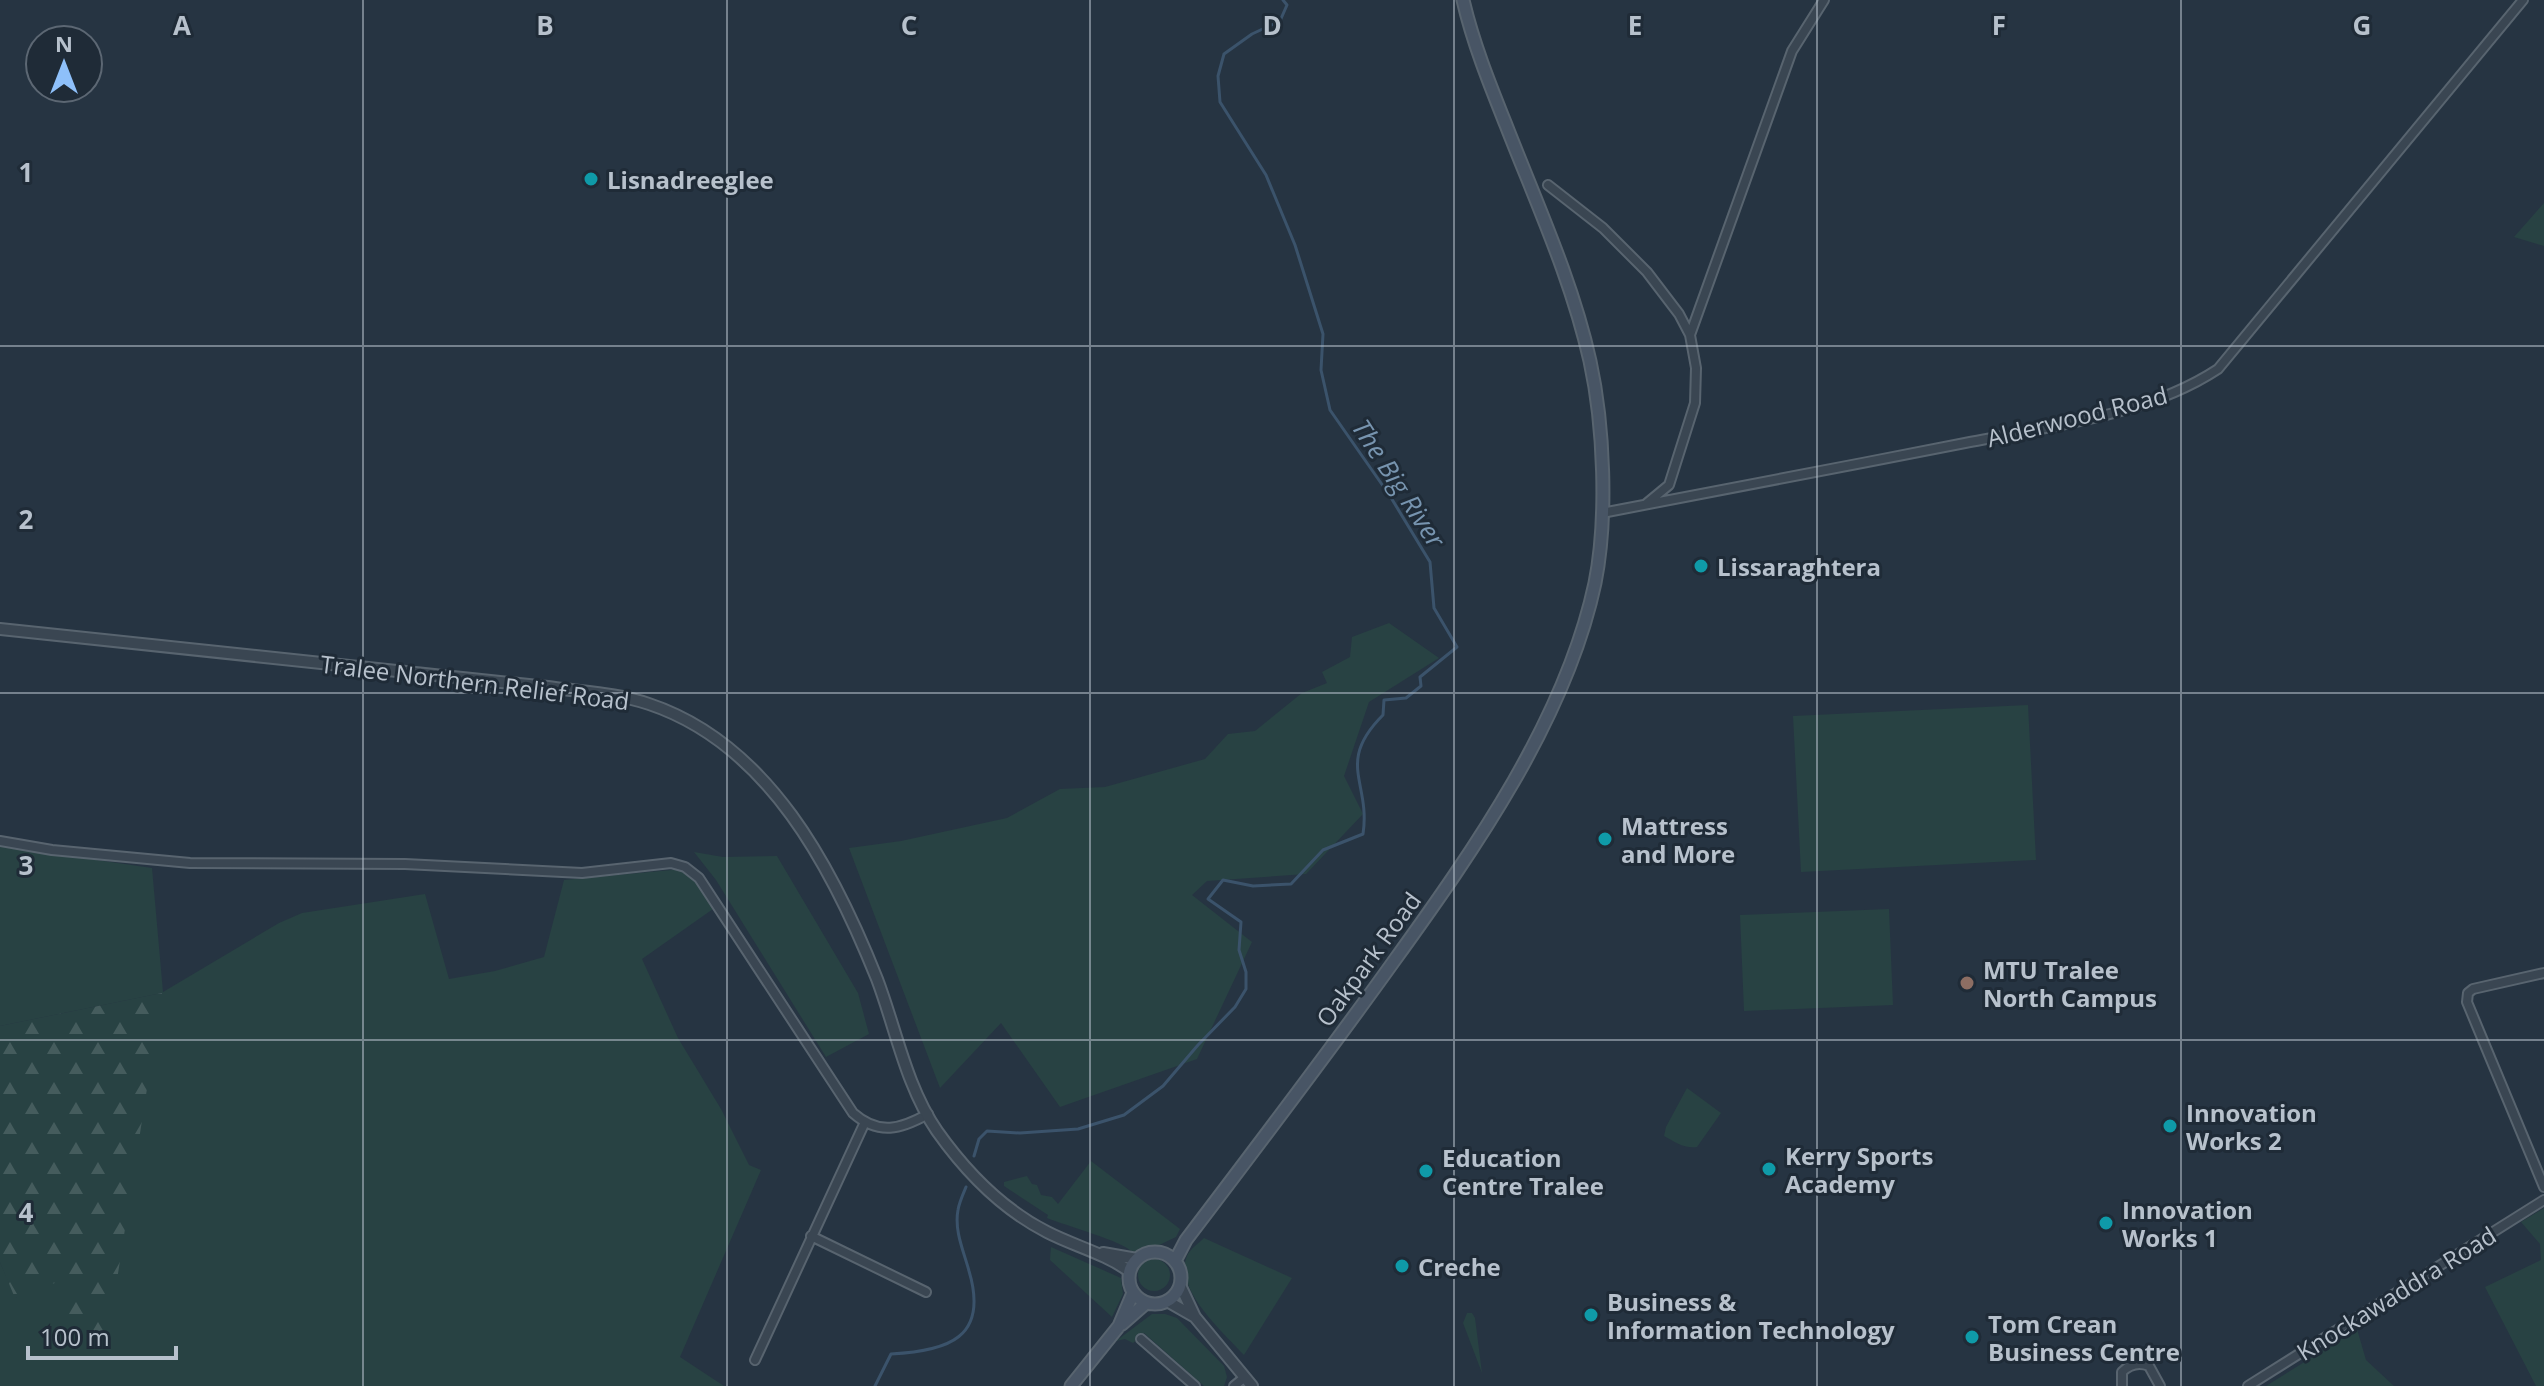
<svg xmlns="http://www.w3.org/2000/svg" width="2544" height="1386" font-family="'Open Sans',sans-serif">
  <defs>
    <pattern id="forest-firs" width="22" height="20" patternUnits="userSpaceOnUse" patternTransform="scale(2)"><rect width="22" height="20" fill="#284243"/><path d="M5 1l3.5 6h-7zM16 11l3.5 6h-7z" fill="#455c5d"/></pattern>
  </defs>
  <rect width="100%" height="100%" fill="#263442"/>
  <path fill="#284243" d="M2544,203V246L2514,237Z
    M1389,623L1439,658L1369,702L1344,776L1363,814L1306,874L1207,881L1192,895L1252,942L1197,1059L1060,1107L1001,1023L940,1088L849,848L901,841L1007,818L1060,789L1105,787L1205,759L1228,734L1255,731L1302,693L1327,683L1322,672L1350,657L1352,637Z
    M2028,705L2036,860L1801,872L1793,716Z
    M0,846L152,868L163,992L279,923L302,913L425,894L449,979L495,971L544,957L564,880L682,869L697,880L713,909L642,959L678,1038L721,1109L749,1165L761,1170L680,1357L724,1386H0V1262L16,1298L162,993L0,1026Z
    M694,852L723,857L777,856L858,993L869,1034L826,1057L716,880Z
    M1889,909L1893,1005L1744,1011L1740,915Z
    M1687,1088L1721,1113L1697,1147C1685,1149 1675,1142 1664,1136L1666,1127Z
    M1091,1161L1180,1229L1176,1237L1155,1247L1132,1252C1125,1242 1064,1225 1047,1218L1048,1215L1004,1186V1182L1027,1176L1032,1184L1037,1185L1041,1195L1052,1197L1058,1204Z
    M2544,1208V1386H2536L2485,1287L2541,1260L2540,1244L2521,1222Z
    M1204,1238L1292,1278L1244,1355C1225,1334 1173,1289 1187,1256C1190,1249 1199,1243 1204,1238Z
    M1051,1247L1121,1278L1123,1294L1112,1317L1050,1260Z
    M1138 1275a16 16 0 1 1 32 0a16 16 0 1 1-32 0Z
    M1467,1313H1472L1475,1318L1482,1373L1463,1323Z
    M1152,1314H1165L1177,1318L1224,1366L1227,1377L1224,1386H1204L1144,1333L1133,1343L1125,1339L1116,1341Z
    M2357,1329L2366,1360L2394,1386H2266Z"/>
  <path fill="url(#forest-firs)" d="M162,993L106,1350L62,1341L76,1275L15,1298L0,1262V1026Z"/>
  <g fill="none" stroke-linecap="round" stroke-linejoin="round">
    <path stroke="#3b536b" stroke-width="3" d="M974,1156L979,1139L987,1131L1020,1133L1078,1129L1124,1115L1163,1086L1198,1045L1235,1007L1246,989V972L1239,950L1241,922L1208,899L1223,880L1253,886L1291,884L1323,850L1363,834C1371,782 1335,763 1383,715L1384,700L1406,698L1421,686L1420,677L1457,647L1434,608L1430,562L1390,496L1330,410L1321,370L1323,334L1295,245L1266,175L1220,102L1218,76L1224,54L1252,34L1280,21L1287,5L1283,0
      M875,1386L891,1354C948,1351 989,1338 969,1271C964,1252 954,1231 958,1210C959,1203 963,1194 966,1187"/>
    <g stroke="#58646f" stroke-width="12">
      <path id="minor" d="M1548,185L1603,228L1647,272L1679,314L1690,335L1696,368L1695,403L1669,485L1646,504
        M1690,335L1792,51L1824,0
        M1602,513C1722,489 1844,467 1965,443C2047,427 2147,416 2218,369L2523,0
        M0,841L52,850L190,863L405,864L582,873L671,863L685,867L699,878L853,1113C879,1136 901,1129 928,1114
        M2544,973L2473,989L2468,993L2467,1002L2544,1187
        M811,1236L926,1292
        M1141,1339L1195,1386
        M755,1360L865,1122
        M1234,1386L1245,1377
        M2122,1386V1372C2130,1364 2139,1362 2149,1366L2160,1386
        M2248,1386L2544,1200"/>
    </g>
    <g stroke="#58646f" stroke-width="14">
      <path id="tertiary" d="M0,629L548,687C581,692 617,693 649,704C769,744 833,869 877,979C896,1029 906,1086 937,1131C966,1172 1002,1209 1047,1232C1074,1246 1104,1253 1129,1271
        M1103,1253L1137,1259
        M1180,1285L1195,1317L1252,1386
        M1167,1301L1195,1317"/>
    </g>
    <g stroke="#58646f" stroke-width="15">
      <path id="secondary" d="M1129 1278a26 26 0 1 1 52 0a26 26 0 1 1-52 0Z
        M1175,1261L1186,1240C1256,1148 1326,1056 1394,961C1474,850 1566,719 1595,583C1608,518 1604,425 1590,361C1572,280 1536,202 1506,125C1490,85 1473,43 1463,0
        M1122,1324L1146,1303
        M1071,1386L1119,1326L1133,1293"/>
    </g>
    <use href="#minor" stroke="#3a4652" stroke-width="8"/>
    <use href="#tertiary" stroke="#3a4652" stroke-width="10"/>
    <use href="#secondary" stroke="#485565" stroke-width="11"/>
  </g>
  <path fill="none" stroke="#b7c1cc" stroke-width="2" stroke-opacity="0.55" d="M363,0V1386M727,0V1386M1090,0V1386M1454,0V1386M1817,0V1386M2181,0V1386M0,346H2544M0,693H2544M0,1040H2544"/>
  <g fill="#0f9aa8" stroke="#1f2b37" stroke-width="3">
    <circle cx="591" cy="179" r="8"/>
    <circle cx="1701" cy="566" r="8"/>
    <circle cx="1605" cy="839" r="8"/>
    <circle cx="2170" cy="1126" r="8"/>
    <circle cx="1769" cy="1169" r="8"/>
    <circle cx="1426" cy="1171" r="8"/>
    <circle cx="2106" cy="1223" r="8"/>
    <circle cx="1402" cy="1266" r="8"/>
    <circle cx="1591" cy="1315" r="8"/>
    <circle cx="1972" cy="1337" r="8"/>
  </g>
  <circle fill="#8d6e63" stroke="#1f2b37" stroke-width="3" cx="1967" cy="983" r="8"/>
  <g text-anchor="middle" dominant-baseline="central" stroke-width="6" stroke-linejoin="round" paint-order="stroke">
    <g font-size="24" font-weight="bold" fill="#b7c1cc" stroke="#1f2b37" text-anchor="start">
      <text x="607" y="179">Lisnadreeglee</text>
      <text x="1717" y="566">Lissaraghtera</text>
      <text x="1621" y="825">Mattress<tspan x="1621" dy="28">and More</tspan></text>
      <text x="1983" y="969">MTU Tralee<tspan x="1983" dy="28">North Campus</tspan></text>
      <text x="2186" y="1112">Innovation<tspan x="2186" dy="28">Works 2</tspan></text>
      <text x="1785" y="1155">Kerry Sports<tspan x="1785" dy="28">Academy</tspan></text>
      <text x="1442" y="1157">Education<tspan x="1442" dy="28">Centre Tralee</tspan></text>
      <text x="2122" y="1209">Innovation<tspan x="2122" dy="28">Works 1</tspan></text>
      <text x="1418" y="1266">Creche</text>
      <text x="1607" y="1301">Business &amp;<tspan x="1607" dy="28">Information Technology</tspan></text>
      <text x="1988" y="1323">Tom Crean<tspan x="1988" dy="28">Business Centre</tspan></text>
    </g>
    <g font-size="24" fill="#b7c1cc" stroke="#1f2b37">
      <text transform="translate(2077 416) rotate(-14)">Alderwood Road</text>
      <text transform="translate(475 682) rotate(7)">Tralee Northern Relief Road</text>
      <text transform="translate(1368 959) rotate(-54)">Oakpark Road</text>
      <text transform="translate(2396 1293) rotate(-32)">Knockawaddra Road</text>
    </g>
    <g font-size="26" font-style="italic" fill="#7794af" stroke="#1f2b37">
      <text transform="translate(1399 483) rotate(57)">The Big River</text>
    </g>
  </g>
  <g font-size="26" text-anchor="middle" font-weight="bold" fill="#b7c1cc" stroke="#1f2b37" stroke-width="6" stroke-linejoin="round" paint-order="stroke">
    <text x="182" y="35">A</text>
    <text x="545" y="35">B</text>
    <text x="909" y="35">C</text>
    <text x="1272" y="35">D</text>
    <text x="1635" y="35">E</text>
    <text x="1999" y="35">F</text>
    <text x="2362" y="35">G</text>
    <text x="26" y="182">1</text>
    <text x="26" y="529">2</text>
    <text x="26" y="875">3</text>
    <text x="26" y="1222">4</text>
  </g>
  <g transform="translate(64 64)"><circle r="38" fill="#1f2b37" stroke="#5c6773" stroke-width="2"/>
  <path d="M0-6L14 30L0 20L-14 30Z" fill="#8ec0fa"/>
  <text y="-12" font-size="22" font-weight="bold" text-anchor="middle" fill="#b7c1cc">N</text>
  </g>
  <path d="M28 1346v12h148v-12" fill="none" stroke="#b7c1cc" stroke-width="4"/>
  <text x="40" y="1346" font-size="24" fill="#b7c1cc" stroke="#1f2b37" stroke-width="6" paint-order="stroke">100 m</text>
</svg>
